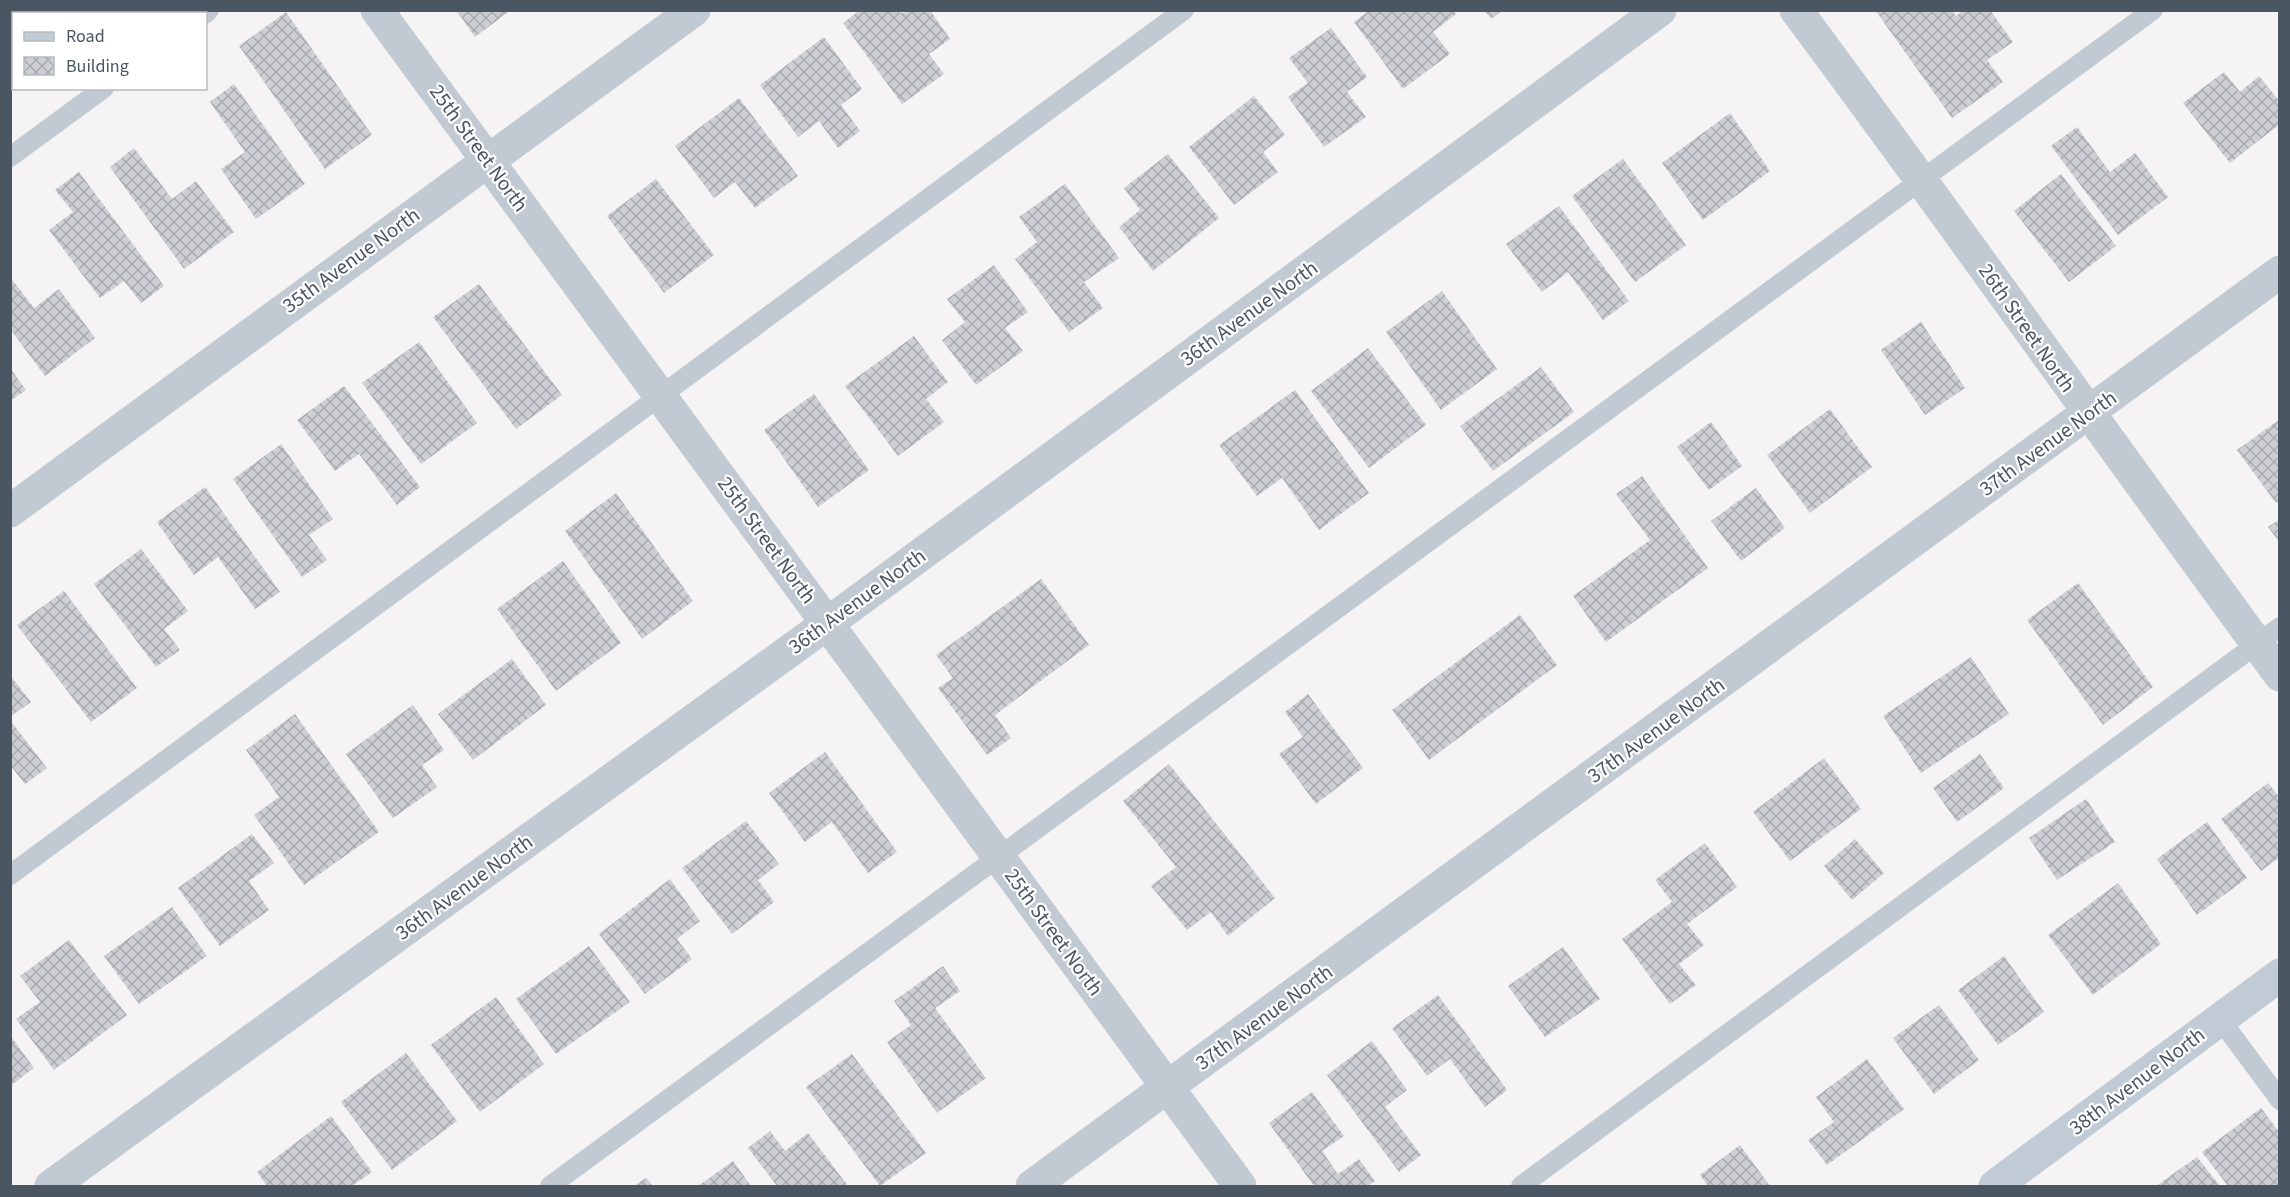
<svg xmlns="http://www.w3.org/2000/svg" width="2290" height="1197" font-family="'Source Sans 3',sans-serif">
  <defs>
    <pattern id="building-cross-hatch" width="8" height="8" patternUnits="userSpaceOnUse" patternTransform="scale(1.5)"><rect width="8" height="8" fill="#cdcfd5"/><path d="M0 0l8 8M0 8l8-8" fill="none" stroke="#a8abb0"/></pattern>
  </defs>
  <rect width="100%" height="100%" fill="#f5f3f3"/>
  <path fill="url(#building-cross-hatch)" d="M456,10H511L475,37Z
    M860,10H898L900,13L930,10L950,39L929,54L944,74L902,104L843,23Z
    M1370,10H1454L1456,14L1433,32L1450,54L1403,89L1354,22Z
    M1484,10H1503L1491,19Z
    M1875,10H1952L1956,16L1964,10H1990L2013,42L1987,60L2003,82L1952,118Z
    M286,12L372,135L325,169L239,46Z
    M1331,28L1367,77L1347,92L1366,117L1324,147L1288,97L1308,83L1289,58Z
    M824,37L862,89L841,105L860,131L838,148L819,121L798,137L760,85Z
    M2224,72L2240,92L2259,76L2280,102V124L2230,163L2183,103Z
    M234,84L305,184L256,219L221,169L245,152L210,102Z
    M1254,96L1285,135L1263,152L1278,172L1234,205L1189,147Z
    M739,98L798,176L755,208L735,182L714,198L675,146Z
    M1730,113L1770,171L1703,220L1662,163Z
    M2077,127L2110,172L2135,153L2168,197L2118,235L2051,146Z
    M134,148L172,199L196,181L234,232L184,269L110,167Z
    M1168,154L1219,218L1153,271L1119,227L1140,210L1124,188Z
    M1623,159L1686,245L1635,282L1572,196Z
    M79,172L164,286L141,303L124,281L100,298L49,230L73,212L55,190Z
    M2061,174L2116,246L2069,282L2014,211Z
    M656,179L714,255L664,293L607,216Z
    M1065,184L1119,258L1084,282L1103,308L1069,332L1015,259L1037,242L1019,217Z
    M1559,206L1629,301L1603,320L1568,272L1542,292L1506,244Z
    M994,265L1028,312L1005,328L1023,351L976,385L942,340L965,322L947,299Z
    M10,277L34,308L59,289L95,338L45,376L10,329Z
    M479,284L562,395L516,429L433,317Z
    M1442,291L1497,369L1441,410L1386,332Z
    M1921,322L1965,388L1925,415L1881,350Z
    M914,336L948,382L926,399L944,422L898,456L845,386Z
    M419,342L477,423L421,464L362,383Z
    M1368,348L1426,425L1369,468L1311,391Z
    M1541,367L1574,412L1493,471L1460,426Z
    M10,368L26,390L10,401Z
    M344,386L420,487L397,505L359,454L335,471L297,420Z
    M1295,390L1369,493L1319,530L1282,478L1257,496L1219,445Z
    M814,394L869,470L818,507L764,430Z
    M1830,409L1872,467L1810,513L1767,455Z
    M2280,419V500L2276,503L2237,450Z
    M1711,422L1742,466L1709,490L1677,447Z
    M281,444L333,519L309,535L327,560L302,577L233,479Z
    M1642,476L1708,568L1606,642L1573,596L1650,540L1616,494Z
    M205,487L280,592L255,609L218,557L194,575L157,522Z
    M1756,488L1785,528L1741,561L1711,521Z
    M616,493L693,601L642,639L565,531Z
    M2280,519V543L2268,527Z
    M141,549L188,611L164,629L180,650L156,667L94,584Z
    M563,561L621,643L556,691L497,609Z
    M1041,579L1089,645L995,715L1011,738L987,755L938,688L953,678L936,655Z
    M2078,583L2153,687L2103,725L2027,620Z
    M64,591L137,688L91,722L17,625Z
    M1520,615L1557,665L1429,760L1392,710Z
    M1971,657L2009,714L1921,773L1883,716Z
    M512,659L546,705L473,760L438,714Z
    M10,675L31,702L10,717Z
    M1308,694L1363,768L1316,804L1279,754L1303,737L1285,712Z
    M413,705L444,750L422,765L437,787L393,818L346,754Z
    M295,714L379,832L304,885L254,815L279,797L246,750Z
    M10,720L47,768L25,784L10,765Z
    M825,752L897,852L868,873L832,822L805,842L769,793Z
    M1980,754L2004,788L1957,822L1933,788Z
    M1824,758L1861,809L1790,861L1753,812Z
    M1169,764L1275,898L1228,936L1211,912L1187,930L1151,886L1176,867L1123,801Z
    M2268,783L2280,798V857L2261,871L2221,819Z
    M2086,799L2115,842L2057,880L2029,838Z
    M746,821L779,864L758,880L774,902L732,934L682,868Z
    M2207,822L2247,878L2197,915L2157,859Z
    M252,834L274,863L249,881L269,910L220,946L178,888Z
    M1855,839L1884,873L1852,900L1824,866Z
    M1705,843L1737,887L1687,924L1704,945L1679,964L1696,985L1670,1004L1622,939L1672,902L1655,880Z
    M670,879L700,921L677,939L692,959L645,994L599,934Z
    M2118,883L2161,944L2093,995L2048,935Z
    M172,907L207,956L139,1004L104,956Z
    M69,940L127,1015L54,1070L16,1019L40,1002L20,976Z
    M589,946L630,1002L556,1054L516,999Z
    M1563,947L1600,999L1545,1037L1508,986Z
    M2004,956L2044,1012L1998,1045L1958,990Z
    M943,966L960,991L935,1008L986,1078L937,1113L887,1042L911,1025L894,1001Z
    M1438,995L1507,1090L1485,1107L1450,1059L1427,1076L1392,1028Z
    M496,997L544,1064L480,1112L431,1045Z
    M1939,1005L1979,1060L1934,1094L1893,1038Z
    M10,1035L34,1068L10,1086Z
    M1372,1041L1407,1090L1385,1107L1421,1155L1399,1172L1327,1075Z
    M406,1053L457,1121L392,1170L341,1102Z
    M852,1054L926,1153L880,1186L806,1087Z
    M1867,1059L1904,1109L1827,1165L1808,1140L1834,1122L1816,1097Z
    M1312,1092L1344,1136L1322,1151L1338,1174L1359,1159L1375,1181L1367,1186H1314L1269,1123Z
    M2261,1108L2280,1133V1186H2228L2202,1152Z
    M331,1116L372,1172L352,1186H267L257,1172Z
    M770,1131L785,1151L808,1133L848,1186H777L748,1148Z
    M1740,1145L1770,1186H1708L1700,1175Z
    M2197,1157L2220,1186H2156Z
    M733,1161L751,1186H698Z
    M646,1178L653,1186H634Z"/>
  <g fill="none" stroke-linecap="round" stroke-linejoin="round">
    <path stroke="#c1cad2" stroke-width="20" d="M205,14L209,10
      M10,157L104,88
      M10,875L1184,10
      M2220,1019L2280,1100
      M550,1186L2153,10
      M1521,1186L2280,627"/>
    <path stroke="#c1cad2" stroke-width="33" d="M377,10L1240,1186
      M1796,10C1960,230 2117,454 2280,675
      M10,511L694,10
      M51,1186L828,623L1660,10
      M1032,1186L2280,272"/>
    <path stroke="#c1cbd6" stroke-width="33" d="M1995,1186L2280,975"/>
  </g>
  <g text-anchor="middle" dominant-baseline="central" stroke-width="4.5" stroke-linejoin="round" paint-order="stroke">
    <g font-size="21" fill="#4a5661" stroke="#fff">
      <text transform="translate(479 148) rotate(54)">25th Street North</text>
      <text transform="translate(351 260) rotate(-36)">35th Avenue North</text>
      <text transform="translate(1249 313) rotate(-36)">36th Avenue North</text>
      <text transform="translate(2027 328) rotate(55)">26th Street North</text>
      <text transform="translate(2048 443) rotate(-36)">37th Avenue North</text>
      <text transform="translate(767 540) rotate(54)">25th Street North</text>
      <text transform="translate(857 601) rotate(-36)">36th Avenue North</text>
      <text transform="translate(1656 730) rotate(-36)">37th Avenue North</text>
      <text transform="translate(464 887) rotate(-36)">36th Avenue North</text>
      <text transform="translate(1054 932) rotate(54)">25th Street North</text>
      <text transform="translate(1264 1017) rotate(-36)">37th Avenue North</text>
      <text transform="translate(2137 1081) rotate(-37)">38th Avenue North</text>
    </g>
  </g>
  <rect width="2290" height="1197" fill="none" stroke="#4a5661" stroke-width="24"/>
  <rect x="12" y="12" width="195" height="78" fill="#ffffff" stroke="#b7bbc0" stroke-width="1.5"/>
  <rect x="24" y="32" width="30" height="9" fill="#c1cbd6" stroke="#b7bbc0" stroke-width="1.5"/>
  <text x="66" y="42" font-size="18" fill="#4a5661">Road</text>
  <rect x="24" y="57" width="30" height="18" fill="url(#building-cross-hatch)" stroke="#b7bbc0" stroke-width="1.5"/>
  <text x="66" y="72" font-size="18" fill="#4a5661">Building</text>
</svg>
